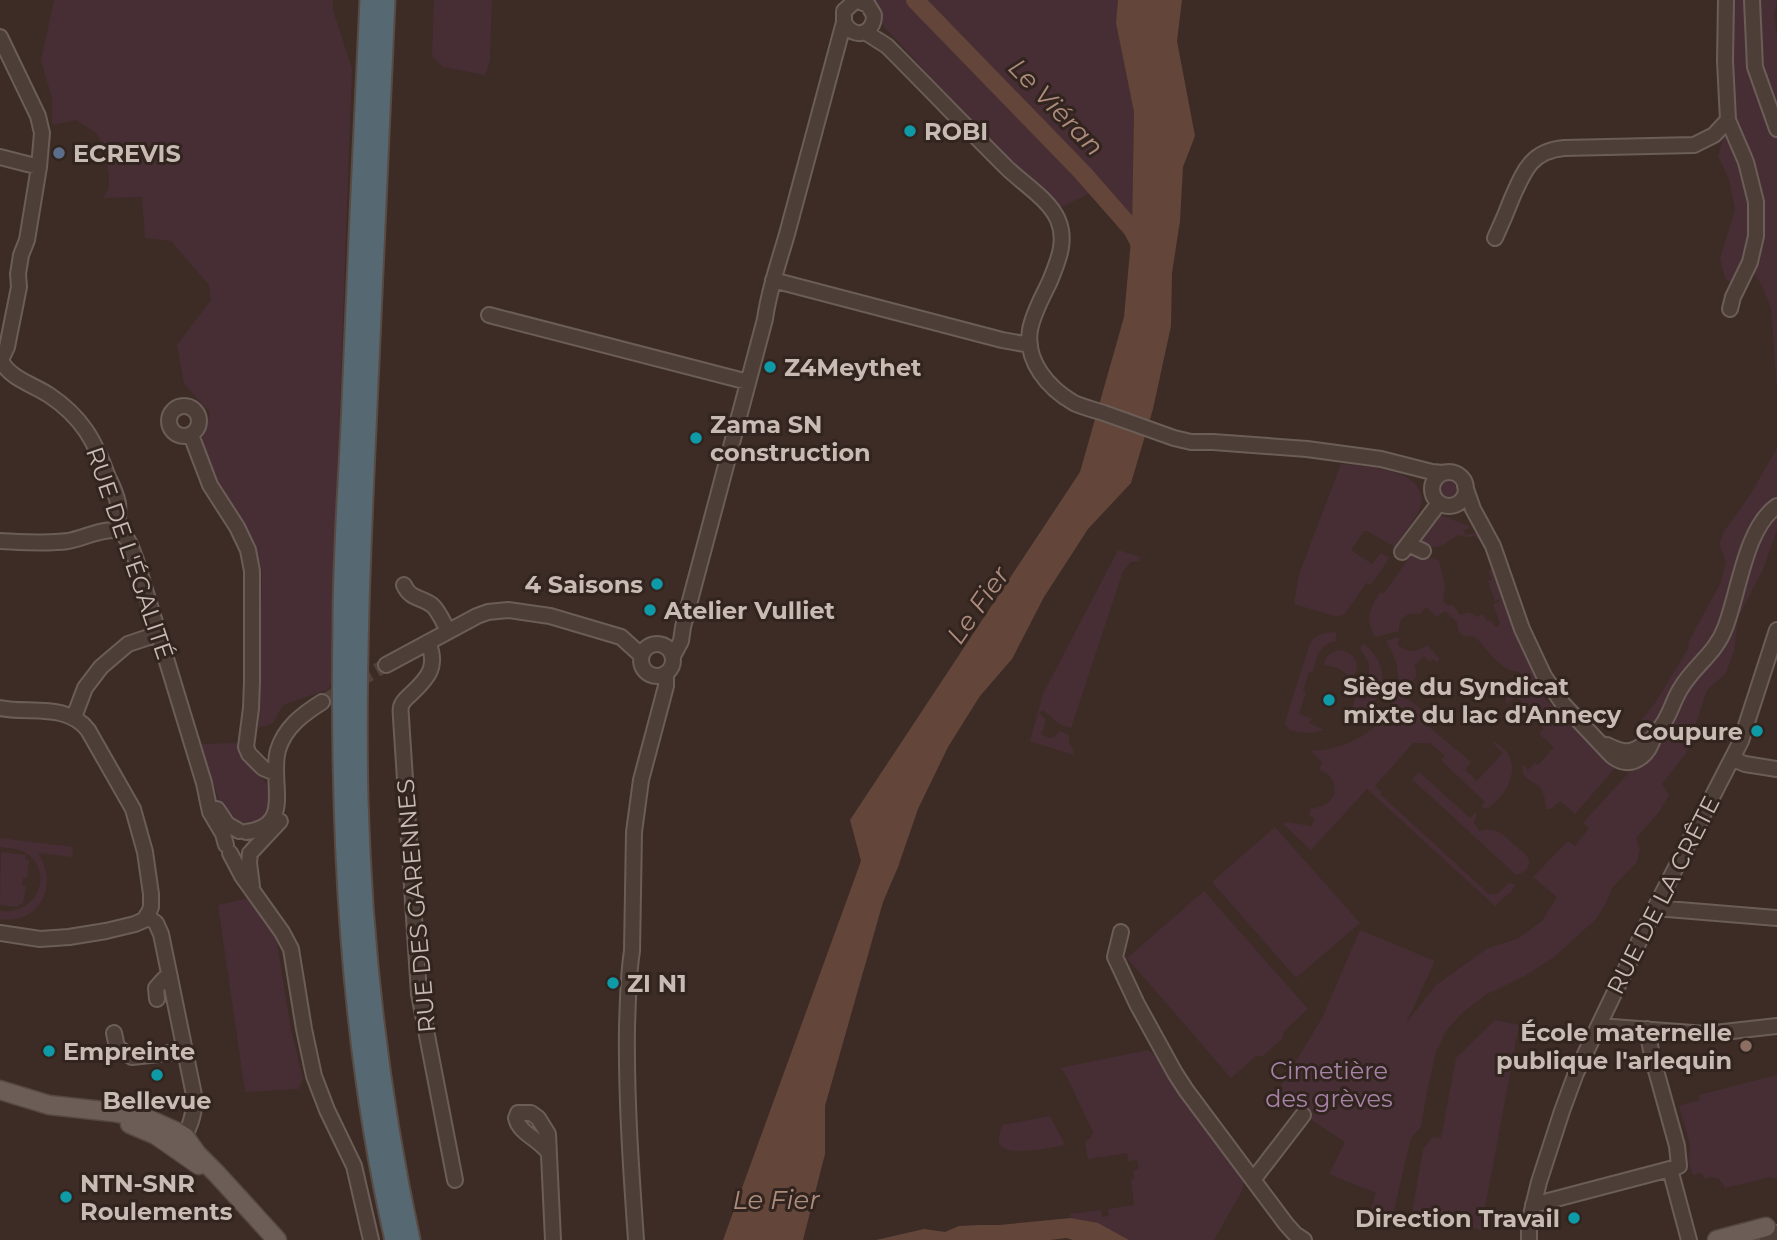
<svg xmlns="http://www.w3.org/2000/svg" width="1777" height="1240" font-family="Montserrat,sans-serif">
  <rect width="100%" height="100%" fill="#3c2c25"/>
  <path fill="#472e35" d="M54,0H333V10L352,69L333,593V676L329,689L283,705L272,724L258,728L262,572L256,546L216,482L201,443L210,413L184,384L177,345L211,300L209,285L171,241L145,238L142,197L103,198L109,188V174L103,144L96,133L76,120L52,125V98L41,61Z
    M434,0H492L490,61L485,75L443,67L432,56Z
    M860,0H1118L1116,23L1134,112L1132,226L1096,190L1053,211Z
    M1730,0H1755L1757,4L1759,0H1777L1774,15L1777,37V390L1771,308L1761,284L1754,274L1733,285L1725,278L1720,258L1735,210L1729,179L1718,156L1724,136L1734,118L1731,89Z
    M1777,448V530L1764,567L1738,618L1734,651L1726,673L1707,690L1686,753L1662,784L1669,795L1659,812L1636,838L1640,849L1637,862L1612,888L1606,903L1596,919L1554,957L1525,976L1487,994L1462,1013L1446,1031L1436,1052L1427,1092L1421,1127L1411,1138L1391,1222L1370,1212L1376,1193L1329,1174L1345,1142L1275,1096L1322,1018L1360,930L1435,961L1406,1023L1436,985L1488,948L1517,939L1542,921L1557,897L1533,877L1568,841L1575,846L1589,828L1583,823L1633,768L1637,726L1655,703L1688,649L1689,641L1721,582L1726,562L1719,544L1725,530L1750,495Z
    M1341,464C1363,467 1429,468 1421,505C1419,515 1401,537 1395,547L1367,531H1364L1351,550L1372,564L1381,553L1388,557V560L1371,585L1366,583L1345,614L1340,616H1334L1294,604L1299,574Z
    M1438 489a10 10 0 1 1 20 0a10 10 0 1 1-20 0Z
    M1438,514L1469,526L1470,528L1464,530L1465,535L1475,533L1484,546L1475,536L1466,537L1458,535C1442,545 1438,551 1419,544L1424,529Z
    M1118,550L1140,557L1139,561L1131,562L1123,571L1071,728L1059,724L1043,710L1039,713L1045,719L1044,728L1041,734L1049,738L1054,737L1060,731L1069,735V742L1074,751L1073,755L1030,741L1043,694Z
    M1411,552L1421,554L1439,561L1445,586L1443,601L1446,604L1454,606L1460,615L1469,612L1477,617L1483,614L1487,621L1491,620L1495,627L1498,626L1500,623L1493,604L1500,601L1499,599L1495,601L1488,581L1492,580L1488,571L1492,569L1520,646L1545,699L1615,768L1575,814L1560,801L1551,809H1546C1543,780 1539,791 1523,774L1522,764L1528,770L1535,763L1538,765L1554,747L1539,734L1544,728L1530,716L1532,713L1529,708L1515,696L1508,703L1506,702V697L1521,689L1526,683L1520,672C1500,672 1488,649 1475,637L1463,636L1458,631L1457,622L1445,611L1437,617L1426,607L1420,614C1407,612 1398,618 1399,631L1375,637C1365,618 1369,610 1380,592L1384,593L1409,558L1407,555Z
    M1336,632V641C1319,645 1316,657 1313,673L1309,672L1303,690L1306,692L1299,714L1312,719L1309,723L1324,730C1315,734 1299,733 1290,730L1285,724L1286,719L1310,643C1316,633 1325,633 1336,632Z
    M1398,637L1400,640L1397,644C1407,653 1417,653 1427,645L1440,659L1437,663L1433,659L1430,662L1424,656L1414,666C1420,674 1415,681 1406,684L1399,681L1396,661L1386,641Z
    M1364,644C1398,672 1380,705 1349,724H1347L1357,693L1364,686L1369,674V663L1360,648Z
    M1341,650C1351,652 1357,658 1357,669L1352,678L1338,668L1324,665C1325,656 1332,651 1341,650Z
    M1399,694C1406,697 1423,710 1428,716L1423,722L1471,762L1465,770L1477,781L1503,753L1493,743L1495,742C1499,745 1505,749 1508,754C1520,774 1503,799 1486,809L1481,807L1485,802L1441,760L1445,756L1430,743H1413L1375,786L1381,792L1380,794L1489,894H1498L1509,883L1515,885L1510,894H1508L1495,906L1367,789L1311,850L1283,824L1286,822L1312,826L1315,818L1309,816L1311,808L1317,809V807C1326,806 1331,801 1335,793C1335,781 1331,774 1319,770L1322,762L1311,751C1346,749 1375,734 1394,704L1387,700L1390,696Z
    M238,743C245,774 294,786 259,822L251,821L248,825L238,823L225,816L199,744Z
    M1419,772L1470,818L1475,813L1477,815L1474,822L1479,831C1484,830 1490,829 1496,831C1504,834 1511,842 1518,848C1520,851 1524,852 1526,855C1534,865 1525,873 1516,875L1412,779Z
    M1275,827L1360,923L1296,978L1212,882Z
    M0,838L73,847L72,857L38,853C59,884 41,925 0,919V911C40,916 56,867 22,851C15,848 7,848 0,847Z
    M1,852L26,855L25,859L29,860L27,878H23L22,885L26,886L23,904H19V907L0,905Z
    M1204,891L1308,1009L1284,1031L1283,1038L1263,1056H1256L1231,1078L1127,958Z
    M249,898L276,937L291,1029L303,1079L298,1089L245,1092L218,905Z
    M1495,1020L1519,1025L1481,1230L1458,1224L1456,1228L1416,1220L1412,1213L1423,1149L1433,1137L1441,1138L1456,1058Z
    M1148,1050L1163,1061L1180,1089L1244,1181L1242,1191L1214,1240H1129L1098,1224L1071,1218L1070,1214L1101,1210L1102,1217L1109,1216L1108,1209L1134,1205L1131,1180L1134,1179L1133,1171L1139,1169L1137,1160L1128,1161L1127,1153L1088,1159L1085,1142L1091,1137L1093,1132L1066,1075L1060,1068Z
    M1777,1075V1179L1771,1177L1725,1188C1721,1179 1714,1174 1704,1179L1702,1173L1693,1175L1689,1163L1690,1145L1679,1106L1700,1100L1699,1095Z
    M1050,1116L1065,1145C1052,1147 1003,1159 999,1142C998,1137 1001,1130 1002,1125Z"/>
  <path fill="#634639" d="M1118,0H1182L1177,41L1195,136L1183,167L1180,221L1172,273L1171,326L1153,409L1131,483L1088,529L1044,597L1012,659L980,696L948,747L918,809L898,867L883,902L825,1106V1154L803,1240H723L861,861L850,820L1080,472L1124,317L1132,229L1134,112L1116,23Z
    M1071,1218L1098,1223L1129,1240H1073L1066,1238L1050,1240H876L924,1229L945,1232L959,1226L979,1225H999Z"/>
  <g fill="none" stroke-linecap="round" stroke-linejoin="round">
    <path stroke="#634639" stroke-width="18" d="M915,0L1082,172L1132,229L1143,250"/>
    <path stroke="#51413a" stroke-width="14" stroke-dasharray="14 7" stroke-linecap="butt" d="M322,702L386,665"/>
    <g stroke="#6b5d57" stroke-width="18">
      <path id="minor" d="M1726,0L1725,61L1728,120L1746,162L1756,202V236L1750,262L1733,297L1730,309
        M1752,0L1755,67L1777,129
        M865,32L887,46C927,86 966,127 1006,167C1022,183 1049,199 1058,220C1067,241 1058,261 1050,281C1043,296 1033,313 1030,330C1025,361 1048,388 1074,403C1083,407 1094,410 1104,413C1127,421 1151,430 1174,438L1191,442H1213L1307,449L1381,459L1432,472L1444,473
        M0,37L38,116L42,133L39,167L27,240L21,255L18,274L19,287L7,347L0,362
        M0,157L39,167
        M1495,238C1501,225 1507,211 1512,198C1524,171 1531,151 1564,148L1694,145L1714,135L1728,120
        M773,280L1002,340L1030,345
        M489,315L748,382
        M1,361C11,379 32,384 49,395C82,417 95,441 108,477C112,485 116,494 118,503C119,511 118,521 117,530
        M169 421a15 15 0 1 1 30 0a15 15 0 1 1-30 0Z
        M191,435L210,485L237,527L248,550L252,571V681L251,708L246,747L249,754L263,768L275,773
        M1432 489a17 17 0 1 1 34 0a17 17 0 1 1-34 0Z
        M1465,486L1473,509L1493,546L1522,629L1544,676L1563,704L1612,756C1621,763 1631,765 1641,757C1649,752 1651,743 1655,735C1659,729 1664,724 1667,717C1672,708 1675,697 1681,688C1694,666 1716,653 1725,628C1739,593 1745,528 1777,506
        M117,530C129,536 131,548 136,560L204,783L210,812L223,834L226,845
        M0,541C22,542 46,544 68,541C85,538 99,529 117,530
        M1408,544L1423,551
        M1402,552L1439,503
        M404,585C410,599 421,597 432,605C439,611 443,622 448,631
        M428,642C438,666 429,677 412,693C408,697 402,701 401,707C400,710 401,714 401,718L419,994L455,1180
        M641 660a16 16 0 1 1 32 0a16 16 0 1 1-32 0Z
        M673,656L681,641L683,627L765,319C769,289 779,262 787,234L844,22V11L856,0L868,5L874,15C874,35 853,40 844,22
        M386,665L477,616L488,612L508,610L550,616L621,637L641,655
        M0,708C30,714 67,703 88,730L133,809L145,852L151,894V907L149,912L144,920L135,924L106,931L69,937L40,939L0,933
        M74,717L85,688L101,667L128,644L158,634
        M1607,745C1625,754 1632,754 1648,741
        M1733,759L1745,764L1777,769
        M217,809L227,824L239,831
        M246,832C295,826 269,782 278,750C285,727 303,714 322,702
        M252,851L280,821
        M230,853L242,876L282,932L291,949L304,1029L314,1076L327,1110L354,1166L371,1240
        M250,853L249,863L252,886
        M1655,908L1777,918
        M147,916L156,923L161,934L194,1095C196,1113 189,1130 179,1145
        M1121,932L1115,957L1137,1004L1175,1073L1186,1090L1286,1224L1295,1234L1304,1240
        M157,999L156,988L164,979L170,977
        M1599,1026L1706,1034L1777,1026
        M1647,1029L1652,1056L1677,1146L1679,1166L1670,1169L1689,1240
        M114,1033L117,1047L132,1057L185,1051
        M548,1152C539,1139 519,1133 516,1118L518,1113H531L538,1118L548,1134L553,1240
        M1253,1180L1303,1115
        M1533,1205L1670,1169
        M1765,1235L1777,1233
        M636,1240C631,1169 626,1098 627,1026C628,1001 628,976 632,951L634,832L641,780L666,686V674
        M1529,1240V1223L1539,1182L1562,1111L1576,1073L1655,908L1741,741L1777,630"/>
    </g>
    <g stroke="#564842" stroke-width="21">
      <path id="major" d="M0,1090L49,1105L112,1112L146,1118L175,1131L185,1137L197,1154L216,1173L277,1240
        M130,1124L156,1135L199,1165
        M1717,1240L1766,1227"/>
    </g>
    <g stroke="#584a44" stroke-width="23">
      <path id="highway" d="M370,0C363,142 357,283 351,425C348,491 343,558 343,625C340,830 349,1039 395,1240
        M385,0C379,135 373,271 367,406C361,537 355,668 358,800C362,947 379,1096 410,1240"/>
    </g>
    <use href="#minor" stroke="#4d3f38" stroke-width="14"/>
    <use href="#major" stroke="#6d5d57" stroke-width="18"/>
    <use href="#highway" stroke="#566972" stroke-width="19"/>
  </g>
  <g fill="#0f9aa8" stroke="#32241e" stroke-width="2.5">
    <circle cx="910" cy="131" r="7"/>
    <circle cx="770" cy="367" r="7"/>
    <circle cx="696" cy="438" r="7"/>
    <circle cx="657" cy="584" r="7"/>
    <circle cx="650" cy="610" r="7"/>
    <circle cx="1329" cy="700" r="7"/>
    <circle cx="1757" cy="731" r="7"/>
    <circle cx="613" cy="983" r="7"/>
    <circle cx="49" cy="1051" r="7"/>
    <circle cx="157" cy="1075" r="7"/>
    <circle cx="66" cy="1197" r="7"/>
    <circle cx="1574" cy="1218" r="7"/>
  </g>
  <circle fill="#5c6f8a" stroke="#32241e" stroke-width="2.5" cx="59" cy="153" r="7"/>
  <circle fill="#8d6e63" stroke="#32241e" stroke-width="2.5" cx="1746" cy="1046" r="7"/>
  <g text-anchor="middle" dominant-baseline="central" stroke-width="6" stroke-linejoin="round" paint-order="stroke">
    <g font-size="24" font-weight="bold" fill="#c8bbb4" stroke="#32241e" text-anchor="start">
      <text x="924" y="131">ROBI</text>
      <text x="73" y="153">ECREVIS</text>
      <text x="784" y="367">Z4Meythet</text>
      <text x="710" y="424">Zama SN<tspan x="710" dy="28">construction</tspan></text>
      <text x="643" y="584" text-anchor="end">4 Saisons</text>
      <text x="664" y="610">Atelier Vulliet</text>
      <text x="1343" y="686">Siège du Syndicat<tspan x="1343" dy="28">mixte du lac d'Annecy</tspan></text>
      <text x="1743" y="731" text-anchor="end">Coupure</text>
      <text x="627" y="983">ZI N1</text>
      <text x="1732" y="1032" text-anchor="end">École maternelle<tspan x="1732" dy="28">publique l'arlequin</tspan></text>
      <text x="63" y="1051">Empreinte</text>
      <text x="157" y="1100" text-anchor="middle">Bellevue</text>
      <text x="80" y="1183">NTN-SNR<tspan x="80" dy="28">Roulements</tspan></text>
      <text x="1560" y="1218" text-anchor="end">Direction Travail</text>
    </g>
    <g font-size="24" fill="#c8bbb4" stroke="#32241e">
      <text transform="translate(130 553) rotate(71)">RUE DE L'ÉGALITÉ</text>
      <text transform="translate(1663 895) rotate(-63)">RUE DE LA CRÊTE</text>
      <text transform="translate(416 906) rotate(-95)">RUE DES GARENNES</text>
    </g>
    <g font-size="24" fill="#a682a7" stroke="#32241e">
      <text x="1329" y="1070">Cimetière<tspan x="1329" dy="28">des grèves</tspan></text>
    </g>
    <g font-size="26" font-style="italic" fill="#ae8c7d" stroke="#32241e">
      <text transform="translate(1056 107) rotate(46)">Le Viéran</text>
      <text transform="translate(978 605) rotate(-55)">Le Fier</text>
      <text x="776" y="1200">Le Fier</text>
    </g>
  </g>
</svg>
